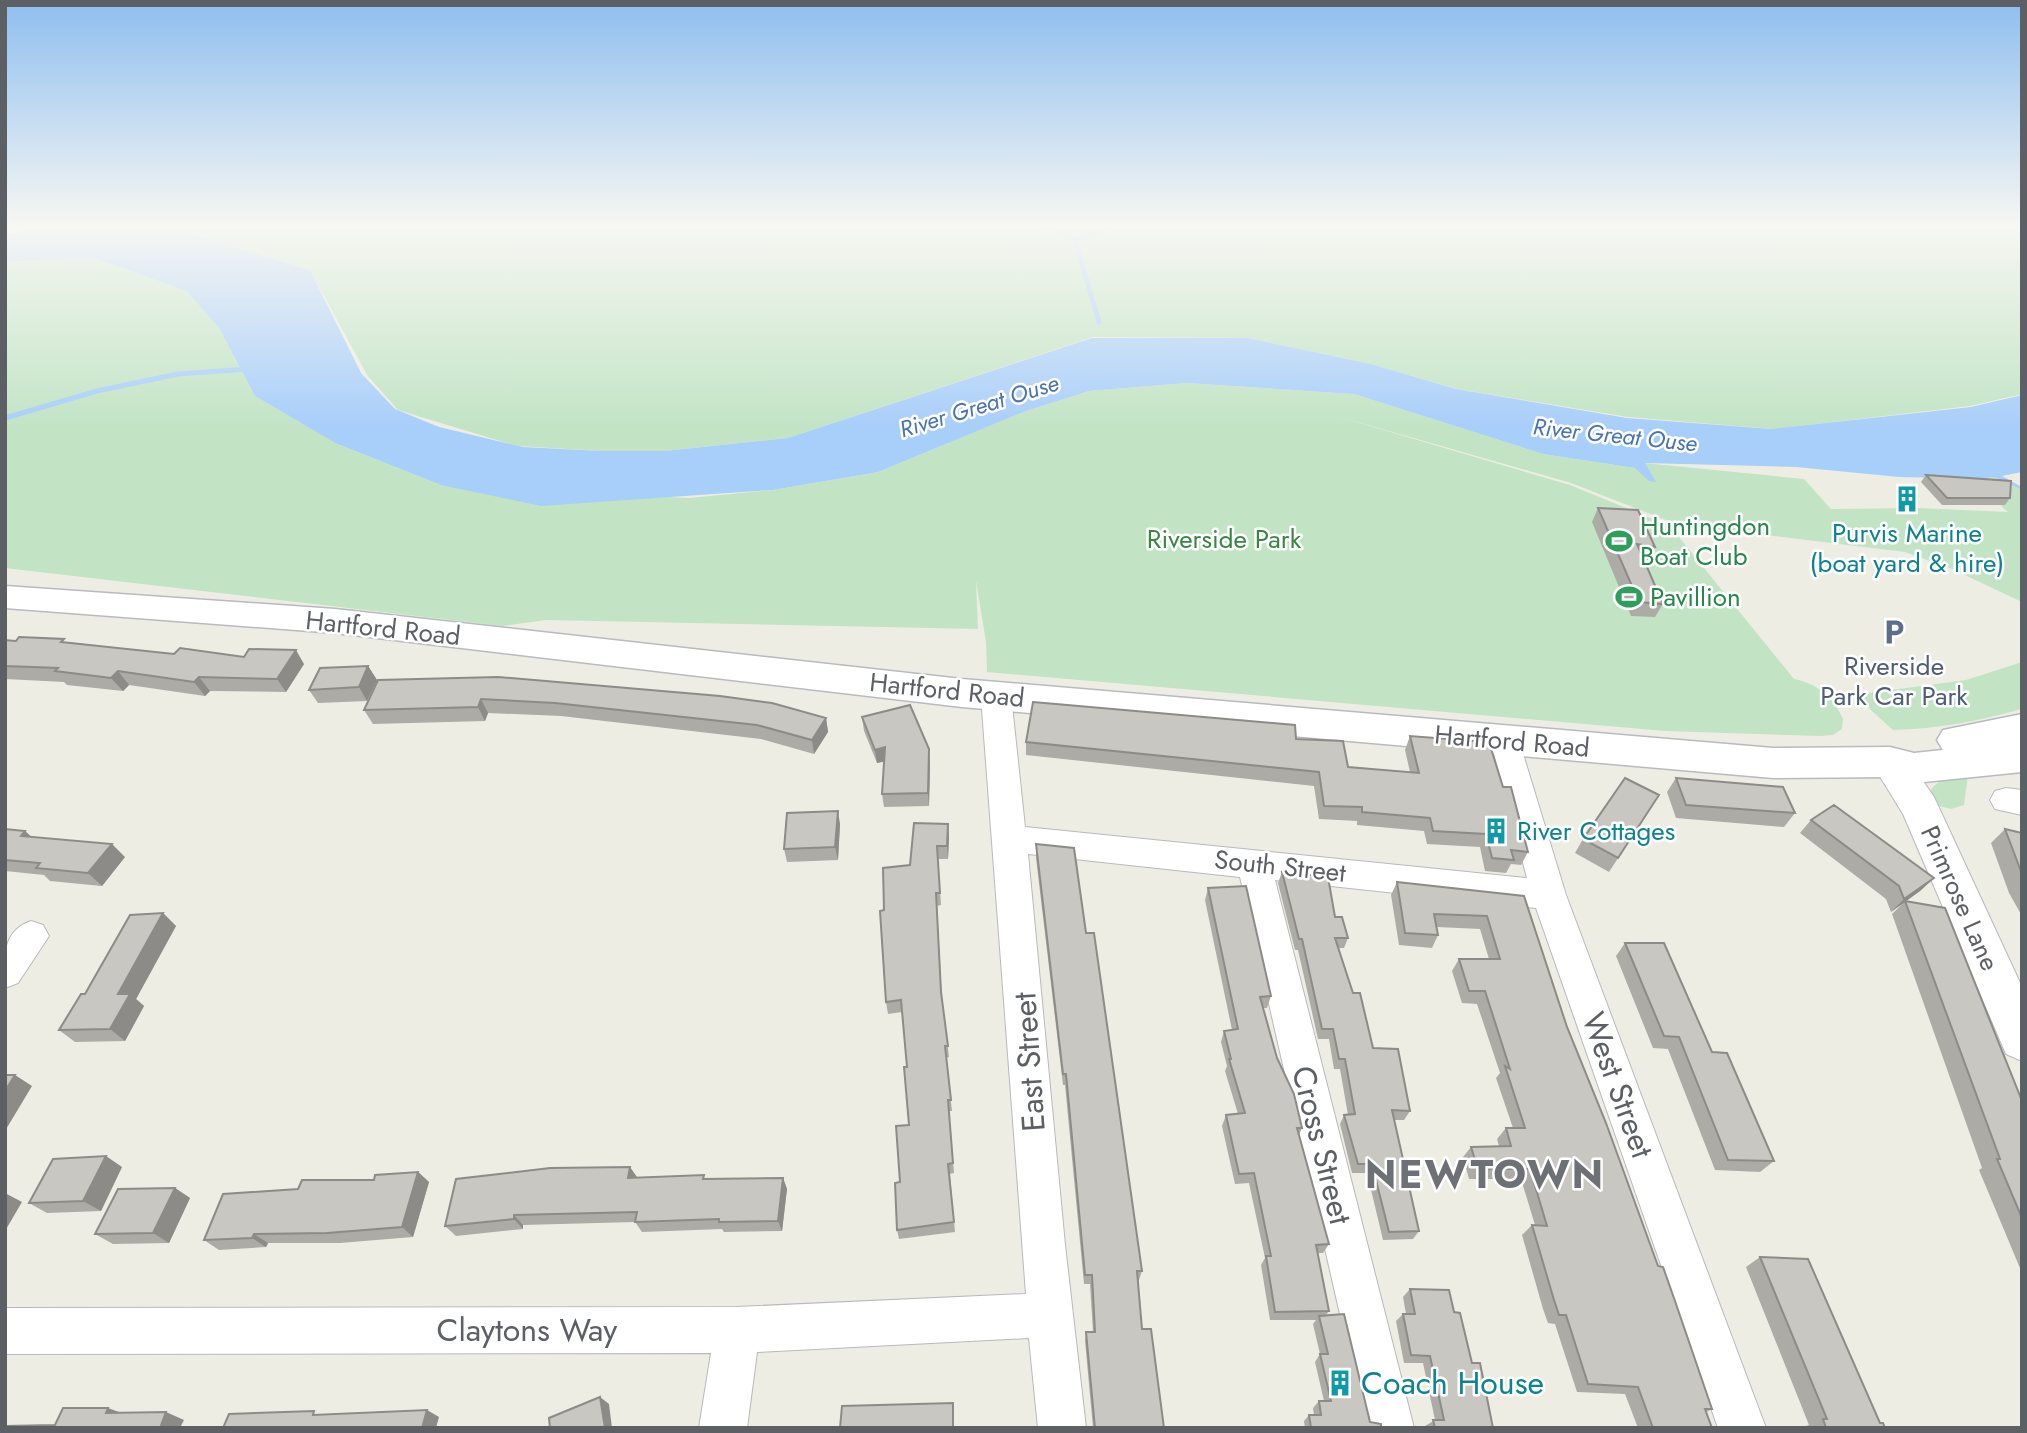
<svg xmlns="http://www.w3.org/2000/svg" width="2027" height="1433" font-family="Jost,sans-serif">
  <rect width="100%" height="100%" fill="#eeede4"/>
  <path fill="#c2e4c5" d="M165,226H2022V394L1970,406L1773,429L1628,417L1457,389L1371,364L1248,338L1093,337L788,438L665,451H601L517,446L398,410L367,375L310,270Z
    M91,257L188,291L219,328L255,396L335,443L441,485L689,498L773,490L878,472L1026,411L1089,391L1187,383L1354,394L1543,454L1635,468L1644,463L1804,479L1831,509L1918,508L2008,512L2001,506L2004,504L1988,477H1994L2022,490V602L1952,569L1905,552L1676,524L1571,483L1326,413L1570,485L1670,526L1794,679C1817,683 1834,698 1843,719L1842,729L1833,735L1820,736L1665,731L987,672L986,642L976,581L978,629L546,620L502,626L5,568V262Z
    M2022,662V709C1978,721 1938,729 1893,730L1854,695L1966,680Z
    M1968,775L1964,805L1951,809L1931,804L1928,794C1938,778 1949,776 1968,775Z"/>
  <path fill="#a8cefa" d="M50,226H165L310,270L361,373L395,409L439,427L523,447L601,451H665L788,438L1092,338H1248L1371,364L1456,389L1627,418L1772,429L1971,407L2022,395V472L2002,476L2022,487V490L1994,477H1988L1996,487L1952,478L1899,477L1796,467L1645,463L1656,482L1649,481L1635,468L1543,454L1354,394L1187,383L1089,391L1026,411L878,472L773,490L541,506L441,485L335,443L255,396L219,328L187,291L91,257L5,262V234Z"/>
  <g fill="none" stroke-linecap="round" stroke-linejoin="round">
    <path stroke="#a8cefa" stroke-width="5" d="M1047,226L1075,241L1111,226
      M1075,241L1099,322
      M5,418L97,391L178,374L248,369"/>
    <g stroke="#b7b9bd" stroke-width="2">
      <path id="minor" d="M996,685L1006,689L1011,696L1025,827L1527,878L1490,739L1494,731L1505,728L1516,731L1566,895L1766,1428H1718L1536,908L1275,880L1414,1428H1366L1240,877L1028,854L1065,1245L1086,1428H1038L1029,1338L757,1352L747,1428H699L711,1353L5,1354V1308L737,1307L1026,1294L981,696L986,689Z
        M2006,788L2022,790V815L1995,809L1990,800L1995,791Z
        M31,921L43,925L49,936L18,983L5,988C5,960 0,932 31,921Z"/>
    </g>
    <g stroke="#b7b9bd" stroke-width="2">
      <path id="tertiary" d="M1890,748L1903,752L1934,797L2022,987V1061L2006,1054L1903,814L1871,762L1877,752Z"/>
    </g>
    <g stroke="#b8babf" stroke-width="3">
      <path id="secondary" d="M5,586L335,609L962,679L1773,748L1890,747L1914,753L1943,750L1937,740L1943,730L2022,714V772L1914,783L1890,777L1773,778L962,707L335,633L5,608Z"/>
    </g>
    <use href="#minor" fill="#fff" fill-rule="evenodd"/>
    <use href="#tertiary" fill="#fff" fill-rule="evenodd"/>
    <use href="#secondary" fill="#fff" fill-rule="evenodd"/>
  </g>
  <path fill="#adaba6" d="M1926,475L2010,498L2005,505H1942L1921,482Z
    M1598,508L1655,547L1648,560H1644L1663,604L1655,617L1631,616L1592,522Z
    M5,640L66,642L174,654L244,657L304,664L286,692L210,691L205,696L129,685L123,691L67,685L64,682L5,679Z
    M368,666L377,680L367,701L318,703L309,690Z
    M378,680L826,718L828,732L814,754L761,739L561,716L488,713L485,721L373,724L364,710Z
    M862,717L930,763L929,806L884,807L882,794L884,761L877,763L864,731Z
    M1410,736L1503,787L1528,852L1521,865L1511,864L1506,873L1485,871L1480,847L1427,844L1424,831L1357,825V821L1319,819L1314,786L1026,755V742L1296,739L1348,767L1410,772L1405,750Z
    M1676,778L1795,813L1784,827L1676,818L1667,792Z
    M1659,795L1609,872L1575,853L1583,839Z
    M1811,820L1934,878L1920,891L1906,901L2022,1101V1273L1979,1170L1982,1168L1892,914L1902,904L1891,912L1886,899L1800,833Z
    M840,824L838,860L787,862L784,849Z
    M948,824L949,837L948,859H938L941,905L937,906L942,999L949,1057L946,1058L952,1111H949L954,1173L950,1174L955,1232L899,1239L897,1230L900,1182L909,1125L907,1067L902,1012L888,1014L886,1002L884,910L910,865Z
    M5,829L25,831L31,837L125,857L102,886L50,881L44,875L5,871Z
    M2005,829L2022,833V916L2009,893L1991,843Z
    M1036,844L1086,933L1142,1271L1139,1280L1138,1281L1142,1329L1164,1428H1093L1085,1341L1086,1332H1093L1090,1284H1084L1065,1085H1063L1036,858Z
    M1282,872L1335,917L1348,938L1344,948H1338L1353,993L1373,1048L1410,1111L1404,1120H1394L1419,1231L1413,1239L1383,1240L1367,1173H1352L1340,1124L1344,1115H1348L1340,1069H1334L1329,1039H1318L1298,950H1295L1278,883Z
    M1397,882L1524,896L1567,1027L1712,1409L1706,1412L1712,1428H1638L1625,1394L1577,1392L1555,1324L1548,1323L1543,1309L1522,1235L1532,1225H1535L1521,1179H1469L1463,1157L1471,1147L1499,1146L1497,1139L1506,1128H1513L1496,1078L1500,1073L1477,1004L1462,1003L1452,971L1459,959H1489L1480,929L1437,927L1438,935L1432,948L1399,945L1391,895Z
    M1208,888L1271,996L1267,1008H1263L1277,1058L1302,1128L1299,1135L1329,1244L1323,1253H1318L1329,1311L1326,1315L1370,1422L1381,1428H1305L1304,1421L1309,1415H1314L1313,1408L1319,1401H1324L1315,1362L1320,1354L1313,1324L1316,1320H1270L1261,1265L1265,1258L1249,1183L1235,1184L1222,1126L1226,1115L1238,1114L1225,1071L1227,1066L1221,1042L1224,1031L1232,1030L1205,900Z
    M163,913L176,926L136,999L144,1006L125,1041L75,1042L59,1030L85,994Z
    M1625,943L1712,1052L1774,1161L1760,1172L1715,1170L1668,1049L1653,1048L1616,956Z
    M122,1167L101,1211L47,1213L29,1203Z
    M418,1172L429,1182L413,1237L340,1243H268L266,1247L219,1250L204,1240L298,1189L374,1180Z
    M637,1177L706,1179L783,1178L787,1189L782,1231L724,1232L722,1229L642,1232L635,1222L523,1225V1229L456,1236L445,1226Z
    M175,1188L190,1198L169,1243L113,1244L95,1234Z
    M1760,1257L1880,1423L1885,1428H1807L1806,1426L1809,1425L1746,1267Z
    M1410,1289L1454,1312L1472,1363L1493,1428H1426L1425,1426L1435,1420L1423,1363H1404L1396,1321L1403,1314H1406L1403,1297Z"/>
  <path fill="#8d8b87" d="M296,650L304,664L286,692L277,679Z
    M368,666L377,680L367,701L359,687Z
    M118,671L129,685L123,691L111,678Z
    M199,677L210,691L205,696L194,682Z
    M481,699L488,713L485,721L478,707Z
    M826,718L828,732L814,754L812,740Z
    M885,747L887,761L877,763L875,750Z
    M929,749L930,763L929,806L928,793Z
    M838,811L840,824L838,860L835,847Z
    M948,824L949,837L948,859L947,846Z
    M25,831L39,844L21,836Z
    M112,844L125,857L102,886L88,873Z
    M1934,878L1920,891L1891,912L1904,899Z
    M163,913L176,926L136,999L144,1006L125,1041L110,1029L118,994Z
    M15,1075L32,1086L5,1131V1091Z
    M106,1156L122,1167L101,1211L83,1201Z
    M630,1167L637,1177L635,1189L628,1178Z
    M418,1172L429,1182L413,1237L402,1227Z
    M783,1178L787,1189L782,1231L778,1221Z
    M175,1188L190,1198L169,1243L153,1233Z
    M5,1193L22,1202L5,1231Z
    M514,1215L523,1225V1229L514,1219Z
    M254,1234L268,1243L266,1247L252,1238Z
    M600,1397L609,1404L612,1428H605Z
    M108,1408L127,1415L106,1413Z
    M427,1410L439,1417L436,1428H422Z
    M166,1412L184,1420L180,1428H160Z"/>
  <path fill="#c9c7c1" stroke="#8d8b87" stroke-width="2" d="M1926,475L2011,481L2010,498H1947Z
    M1598,508L1638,510L1655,547L1637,544L1663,604L1639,602Z
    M19,637L64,639L61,642L174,654L180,648L244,657L249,649L296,650L277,679L199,677L194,682L118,671L111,678L55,671L58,668L5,666V640L16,641Z
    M368,666L359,687L309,690L320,668Z
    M498,677L720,696L772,703L826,718L812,740L757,725L555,703L481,699L478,707L364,710L378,680Z
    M1033,702L1295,725L1296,739L1343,741L1348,767L1419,773L1410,736L1489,742L1503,787H1511L1528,852L1511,850L1514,860L1492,858L1486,834L1433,831L1430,818L1362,812V807L1324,806L1319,772L1026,742Z
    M910,705L929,749L928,793L882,794L885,747L875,750L862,717Z
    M1625,778L1659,795L1618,858L1583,839Z
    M1676,778L1783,787L1795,813L1686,805Z
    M1834,805L1934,878L1904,899L1899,886L1811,820Z
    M838,811L835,847L784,849L787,813Z
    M914,823L948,824L947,846H937L940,893H936L941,992L948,1046H945L951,1100H948L953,1163L948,1164L954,1222L897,1230L895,1183L900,1182L896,1126L909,1125L904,1067H907L901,1000L886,1002L880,911L884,910L883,868L910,865Z
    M5,829L25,831L21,836L112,844L88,873L36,868L40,863L5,860Z
    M2005,829L2022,833V874Z
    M1036,844L1074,848L1086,933H1094L1142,1271H1137L1142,1329H1151L1164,1428H1095L1086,1332H1095L1092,1275H1085L1066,1074H1063Z
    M1282,872L1328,877L1335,917H1342L1348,938H1335L1353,993H1360L1373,1048L1398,1049L1410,1111L1392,1110L1419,1231L1389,1232L1372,1164H1358L1344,1115L1355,1114L1345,1059H1339L1333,1029H1322L1302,939H1299Z
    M1397,882L1524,896L1567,1027L1606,1123L1658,1266L1663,1267L1675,1301L1712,1409H1705L1712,1428H1653L1638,1387L1588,1384L1566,1315H1559L1554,1300L1532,1225L1547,1226L1530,1169H1478L1471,1147L1511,1146L1506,1128H1525L1505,1066L1510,1069L1485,991H1469L1459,959H1500L1487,916L1434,914L1438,935L1405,933Z
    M1246,886L1271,996L1260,997L1277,1058L1294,1094L1302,1128H1297L1329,1244L1316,1245L1329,1311L1275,1312L1266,1256H1271L1254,1173L1239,1174L1226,1115L1245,1113L1229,1059H1231L1224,1031L1238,1029L1208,888Z
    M1905,901L1945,908L2022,1101V1218L1997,1159H2000Z
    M163,913L118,994H130L110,1029L59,1030L81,994H85L130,915Z
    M1625,943H1664L1712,1052L1727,1053L1774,1161L1728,1160L1679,1037L1664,1036Z
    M5,1075H15L5,1091Z
    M106,1156L83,1201L29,1203L53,1159Z
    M630,1167L628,1178L704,1175L703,1179L783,1178L778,1221L719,1222V1219L635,1222L637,1212L514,1215V1219L445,1226L456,1179L550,1168Z
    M418,1172L402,1227L327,1233L254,1234L252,1238L204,1240L223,1194L298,1189L302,1180H374L375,1175Z
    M175,1188L153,1233L95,1234L118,1189Z
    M1760,1257L1808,1259L1880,1423H1883L1885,1428H1826L1823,1419H1827Z
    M1410,1289L1449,1290L1454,1312L1460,1313L1472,1363H1480L1493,1428H1435L1433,1420H1444L1430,1356L1411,1355L1403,1314H1415Z
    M1344,1314L1370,1422L1381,1424V1428H1311L1309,1415H1321L1319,1401H1331L1320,1354H1328L1319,1316Z
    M600,1397L605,1428H550L549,1418Z
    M953,1403V1428H840L842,1406Z
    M63,1408H108L106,1413L166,1412L160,1428H5V1426L55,1425Z
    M427,1410L422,1428H223L229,1414L314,1411L313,1415Z"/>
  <linearGradient id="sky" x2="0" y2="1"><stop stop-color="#8ebeef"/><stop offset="0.53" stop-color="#f7f7f3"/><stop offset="1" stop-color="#f7f7f3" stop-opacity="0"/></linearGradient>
  <rect width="2027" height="427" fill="url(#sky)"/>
  <defs>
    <g id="building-bare" transform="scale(2.1)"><path d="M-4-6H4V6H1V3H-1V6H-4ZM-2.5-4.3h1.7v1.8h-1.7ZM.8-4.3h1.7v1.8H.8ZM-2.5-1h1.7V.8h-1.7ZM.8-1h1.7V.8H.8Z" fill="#0f9aa8" stroke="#fff" stroke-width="2.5" paint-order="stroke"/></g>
    <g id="stadium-bare" transform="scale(2.1)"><path d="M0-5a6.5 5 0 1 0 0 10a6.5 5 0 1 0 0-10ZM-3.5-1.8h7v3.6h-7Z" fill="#2e9e5b" stroke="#fff" stroke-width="2.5" paint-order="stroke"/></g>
    <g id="parking-bare" transform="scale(2.1)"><path d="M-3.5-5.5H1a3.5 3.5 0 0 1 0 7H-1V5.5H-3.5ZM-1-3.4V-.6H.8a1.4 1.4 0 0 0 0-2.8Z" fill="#5c6f8a" stroke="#fff" stroke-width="2.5" paint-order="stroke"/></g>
  </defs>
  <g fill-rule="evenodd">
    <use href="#building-bare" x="1907" y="499"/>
    <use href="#stadium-bare" x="1619" y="541"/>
    <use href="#stadium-bare" x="1629" y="597"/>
    <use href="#parking-bare" x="1894" y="632"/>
    <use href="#building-bare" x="1496" y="831"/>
    <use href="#building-bare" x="1340" y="1383"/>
  </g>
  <g text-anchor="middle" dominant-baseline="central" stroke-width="5" stroke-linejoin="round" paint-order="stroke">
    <g font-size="23" font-style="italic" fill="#4873b4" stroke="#fff">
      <text transform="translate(979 406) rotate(-17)">River Great Ouse</text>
      <text transform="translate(1615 435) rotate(6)">River Great Ouse</text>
    </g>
    <g font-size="26" fill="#27864d" stroke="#fff" text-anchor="start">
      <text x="1640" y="526">Huntingdon<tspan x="1640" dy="30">Boat Club</tspan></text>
      <text x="1650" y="597">Pavillion</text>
    </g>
    <g font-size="26" fill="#0d838f" stroke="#fff">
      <text x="1907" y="533">Purvis Marine<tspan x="1907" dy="30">(boat yard &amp; hire)</tspan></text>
      <text x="1517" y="831" text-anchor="start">River Cottages</text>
    </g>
    <g font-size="26" fill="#3a8545" stroke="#fff">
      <text x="1224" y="539">Riverside Park</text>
    </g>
    <g font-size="26" fill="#5c5f64" stroke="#fff">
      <text transform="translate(383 628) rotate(6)">Hartford Road</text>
      <text transform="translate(947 690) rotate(6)">Hartford Road</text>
      <text transform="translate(1512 741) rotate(5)">Hartford Road</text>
      <text transform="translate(1280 866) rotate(6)">South Street</text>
      <text transform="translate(1960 898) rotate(66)">Primrose Lane</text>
    </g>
    <g font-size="26" fill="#4e5e75" stroke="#fff">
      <text x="1894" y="666">Riverside<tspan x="1894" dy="30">Park Car Park</tspan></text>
    </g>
    <g font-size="32" fill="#5c5f64" stroke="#fff">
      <text transform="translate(1029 1062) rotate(-94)">East Street</text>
      <text transform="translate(1618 1085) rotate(70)">West Street</text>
      <text transform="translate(1322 1145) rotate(76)">Cross Street</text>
      <text x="527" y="1330">Claytons Way</text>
    </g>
    <g font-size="32" fill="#0d838f" stroke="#fff" text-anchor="start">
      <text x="1361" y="1383">Coach House</text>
    </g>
    <g font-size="40" font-weight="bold" letter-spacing="2" fill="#6d7176" stroke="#fff">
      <text x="1485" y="1174">NEWTOWN</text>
    </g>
  </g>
  <rect width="2027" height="1433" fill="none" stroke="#5c5f64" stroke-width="14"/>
</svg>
